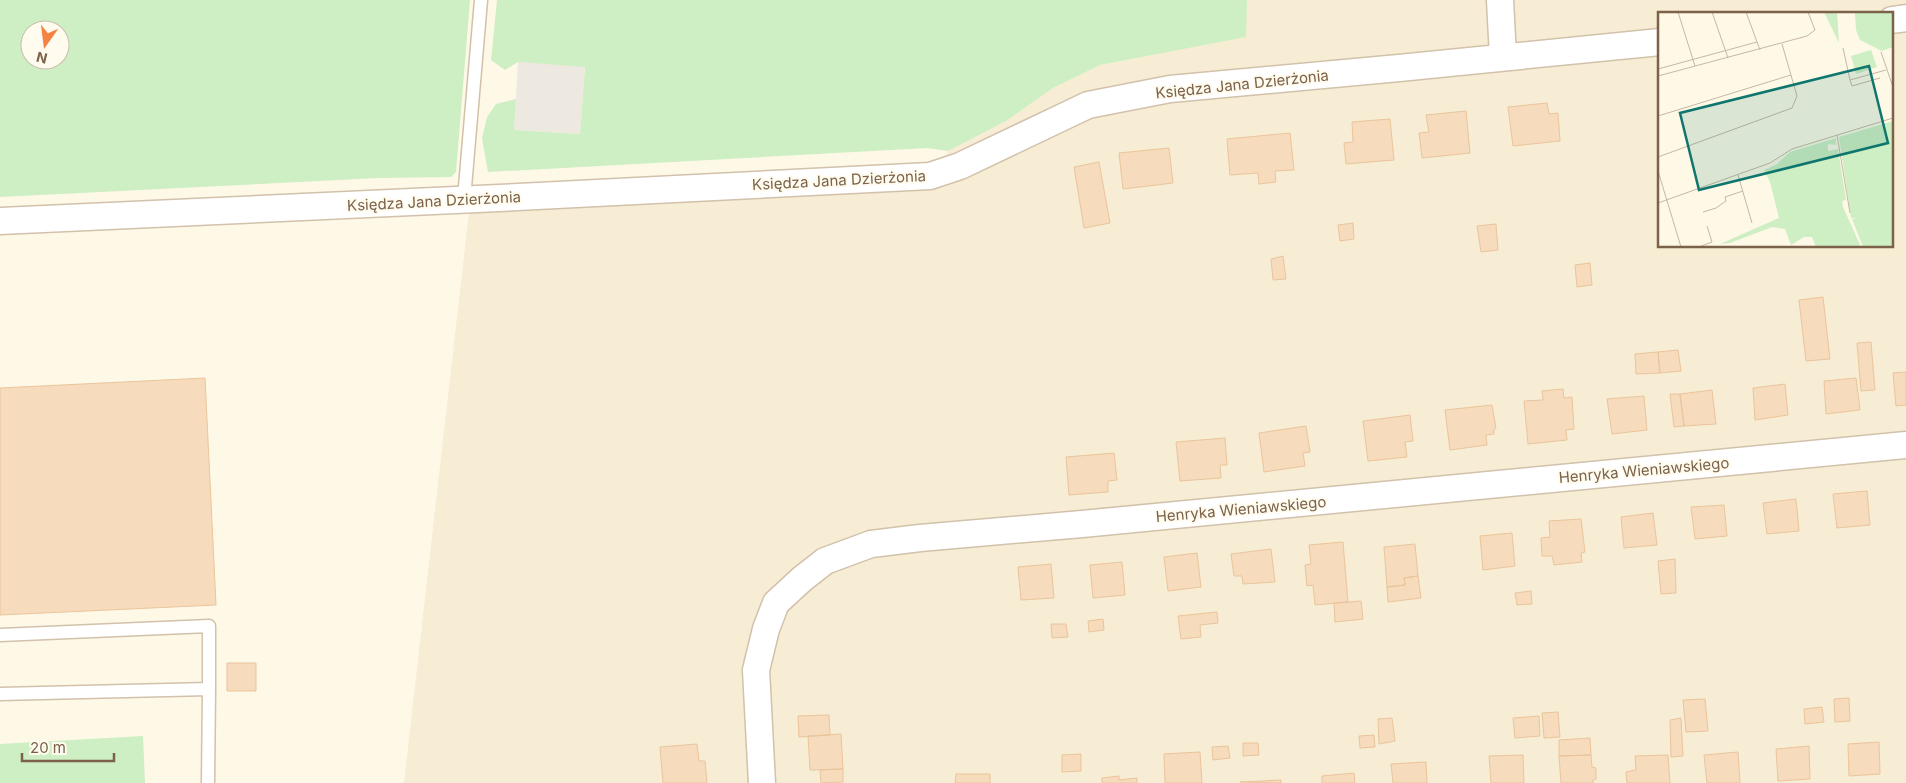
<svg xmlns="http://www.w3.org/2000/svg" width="1906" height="783" font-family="Inter,sans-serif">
  <rect width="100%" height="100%" fill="#fef8e7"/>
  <path fill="#f7ecd4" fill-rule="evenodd" d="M1247,0H1906V783H404L469,212L934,190L948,151L1006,121L1053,88L1100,65L1245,37ZM1660,14H1892V246H1660Z"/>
  <path fill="#eee9e0" d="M518,62L585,66L580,134L514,130Z"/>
  <path fill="#ceeec3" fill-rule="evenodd" d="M0,0H470L456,172L451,177L378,178L0,197ZM30,30H60V60H30Z
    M497,0H1247L1246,37L1100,65L1053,88L1006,121L948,151L927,148L488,172L482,138L487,117L496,104L516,99L514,130L580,134L585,67L518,62L505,70L491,60Z
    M143,736L145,783H0V744Z"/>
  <path fill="#f6dbbc" stroke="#eac59b" d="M1547,103L1549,114L1558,113L1560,141L1513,146L1508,107Z
    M1466,111L1470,153L1422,158L1419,133L1429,132L1426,115Z
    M1390,119L1394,160L1346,164L1344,143L1353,142L1352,122Z
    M1290,133L1294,170L1275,171L1276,182L1259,184L1258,173L1230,175L1227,139Z
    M1169,148L1173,183L1123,189L1119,153Z
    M1099,162L1110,223L1084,228L1074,167Z
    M1353,223L1354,239L1340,241L1338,225Z
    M1496,224L1498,250L1481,252L1477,226Z
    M1283,256L1286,279L1273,280L1271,259Z
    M1590,263L1592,285L1577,287L1575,265Z
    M1823,297L1830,359L1806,361L1799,300Z
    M1871,342L1875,390L1861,391L1857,343Z
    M1678,350L1681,371L1660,373L1658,352Z
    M1658,352L1660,373L1636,374L1635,354Z
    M1906,372V405L1896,406L1893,373Z
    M205,378L216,605L0,615V388Z
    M1856,378L1860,410L1826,414L1824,381Z
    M1785,384L1788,415L1755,420L1753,388Z
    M1563,389L1564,398L1572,397L1574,429L1566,430L1567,440L1528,444L1524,401L1543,400L1542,391Z
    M1712,390L1716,424L1684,426L1680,394Z
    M1670,394H1680L1684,426L1674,427Z
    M1644,396L1647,430L1612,434L1607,399Z
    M1492,405L1496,428L1494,429V434L1486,435L1487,445L1450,450L1445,410Z
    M1410,415L1413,441L1405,442L1407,457L1368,461L1363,421Z
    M1306,426L1310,452L1303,453L1305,466L1264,472L1259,433Z
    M1225,438L1227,465H1220L1221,478L1180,481L1176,442Z
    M1114,453L1117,480L1108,481V492L1069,495L1066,457Z
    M1867,491L1870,525L1837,528L1833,494Z
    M1796,499L1799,531L1767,534L1763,503Z
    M1724,505L1727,536L1695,539L1691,507Z
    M1653,513L1657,545L1624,548L1621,517Z
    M1581,519L1585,552L1581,553L1582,562L1554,565L1552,556H1542L1541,538L1550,537L1549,521Z
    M1512,533L1515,566L1483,570L1480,536Z
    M1343,542L1348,602L1315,605L1313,585L1307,586L1305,565L1311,564L1309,545Z
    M1415,544L1418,576L1404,578L1405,585L1387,587L1384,547Z
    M1271,549L1275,582L1243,584L1242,576H1234L1231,554Z
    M1197,553L1201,587L1168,591L1164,557Z
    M1675,559L1676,593L1661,594L1658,561Z
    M1122,562L1125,595L1093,598L1090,565Z
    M1051,564L1054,598L1021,600L1018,567Z
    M1418,576L1421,598L1388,602L1387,587L1405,585L1404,578Z
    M1531,591L1532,604L1517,605L1515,593Z
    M1361,601L1363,619L1335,622L1334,603Z
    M1217,612L1218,623L1200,625L1201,637L1181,639L1178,616Z
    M1103,619L1104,630L1089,632L1088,621Z
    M1051,624H1066L1068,637L1052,638Z
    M227,663H256V691H227Z
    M1849,698L1850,721L1835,722L1834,699Z
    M1705,699L1708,731L1686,732L1683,700Z
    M1822,707L1824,722L1805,724L1804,709Z
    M1558,712L1560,737L1544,738L1542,713Z
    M829,715L830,735L799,737L798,716Z
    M1539,716L1540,736L1515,738L1513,718Z
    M1392,718L1395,741L1379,744L1378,719Z
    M1681,718L1683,756L1671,757L1670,720Z
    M841,734L843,769L810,770L808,736Z
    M1374,735L1375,747L1360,748L1359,736Z
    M1590,738L1591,755L1559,756V740Z
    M1879,742L1880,774L1849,776L1848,744Z
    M1243,743H1258L1259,755L1243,756Z
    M697,744L699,761H705L707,783H663L660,747Z
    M1228,746L1230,758L1213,760L1212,747Z
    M1809,746L1810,779L1778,781L1776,749Z
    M1200,752L1202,783H1165L1164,754Z
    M1738,752L1740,783H1707L1704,755Z
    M1081,754V771L1062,772V755Z
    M1523,755L1524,783H1491L1489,756Z
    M1591,755L1592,767L1596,768V779L1593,780V783H1561L1559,756Z
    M1668,755L1670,783H1627L1626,772L1636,770L1635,756Z
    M1426,762L1427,783H1393L1391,764Z
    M843,769V782L821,783L820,770Z
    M1354,773L1355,783H1322V776Z
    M956,774H990V783H955Z
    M1119,776V780L1137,778V783H1102V778Z
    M1281,780V783L1240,782Z"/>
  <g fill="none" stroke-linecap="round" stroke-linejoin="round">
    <g stroke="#d2c1ab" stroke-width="15">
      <path id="lane" d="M464,199L481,0
        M0,635L209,626V689
        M0,694L209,689L208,783"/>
    </g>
    <g stroke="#d2c1ab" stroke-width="29">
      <path id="street" d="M1500,0L1503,57
        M1892,20L1906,18
        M0,221L499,198L930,176L960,166L1088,105L1170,89L1399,68L1660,42
        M762,783L756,670L766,629L776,603L802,579L825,561L871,544L920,538L1082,524L1906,445"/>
    </g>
    <use href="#lane" stroke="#fff" stroke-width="12"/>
    <use href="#street" stroke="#fff" stroke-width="26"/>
  </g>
  <g text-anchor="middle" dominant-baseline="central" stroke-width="4" stroke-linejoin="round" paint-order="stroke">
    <g font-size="15" fill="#7b6248" stroke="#fffbef">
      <text transform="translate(1242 84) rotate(-6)">Księdza Jana Dzierżonia</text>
      <text transform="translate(839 180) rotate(-3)">Księdza Jana Dzierżonia</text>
      <text transform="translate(434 201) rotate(-3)">Księdza Jana Dzierżonia</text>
      <text transform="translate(1644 470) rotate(-5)">Henryka Wieniawskiego</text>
      <text transform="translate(1241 509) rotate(-5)">Henryka Wieniawskiego</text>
    </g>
  </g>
  <g transform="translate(1658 12)">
    <rect width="235" height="235" fill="#fef8e7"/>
    <path d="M166,0H179L181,31ZM197,0H235V35L224,39L202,28L198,18ZM213,38L219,55L198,62L193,44ZM235,109V235H205L194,207L198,206H193L181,125ZM178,126V133L170,132V139L180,137L188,188L184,189L185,195L203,235H158L154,225H146L133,233L127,217L114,215L72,231L62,232L121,206L112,170L106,158L119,152L132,140Z" fill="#ceeec3"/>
    <path fill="none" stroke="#c6b8a2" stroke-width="1" d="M20,0L37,54M54,0L70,46M88,0L102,38M185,36L192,68L228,58M223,40L235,75M0,57L99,30M0,64L149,24L157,18L150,0M192,68L194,74L222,66M0,104L133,63M179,123L192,201M0,145L134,96L139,84L124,32M0,159L23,235M80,163L94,211M0,191L112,151L134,137L235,106M45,200L58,196L68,189L67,185L85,179M41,235L54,230L49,214"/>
    <path fill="#0f766e" fill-opacity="0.15" stroke="#0f766e" stroke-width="2.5" d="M211,54L230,131L41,178L22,101Z"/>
    <rect width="235" height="235" fill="none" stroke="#7b6248" stroke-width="2.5"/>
  </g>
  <g transform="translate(45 45) rotate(194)"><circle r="24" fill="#fffbef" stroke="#cabeac"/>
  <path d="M0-4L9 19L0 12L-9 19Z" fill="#f28342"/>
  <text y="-8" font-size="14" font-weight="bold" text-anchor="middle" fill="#7b6248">N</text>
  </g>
  <path d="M22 753v8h92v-8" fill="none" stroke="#7b6248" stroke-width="2.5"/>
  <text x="30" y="753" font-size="15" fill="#7b6248" stroke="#fffbef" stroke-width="4" paint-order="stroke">20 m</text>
</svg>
